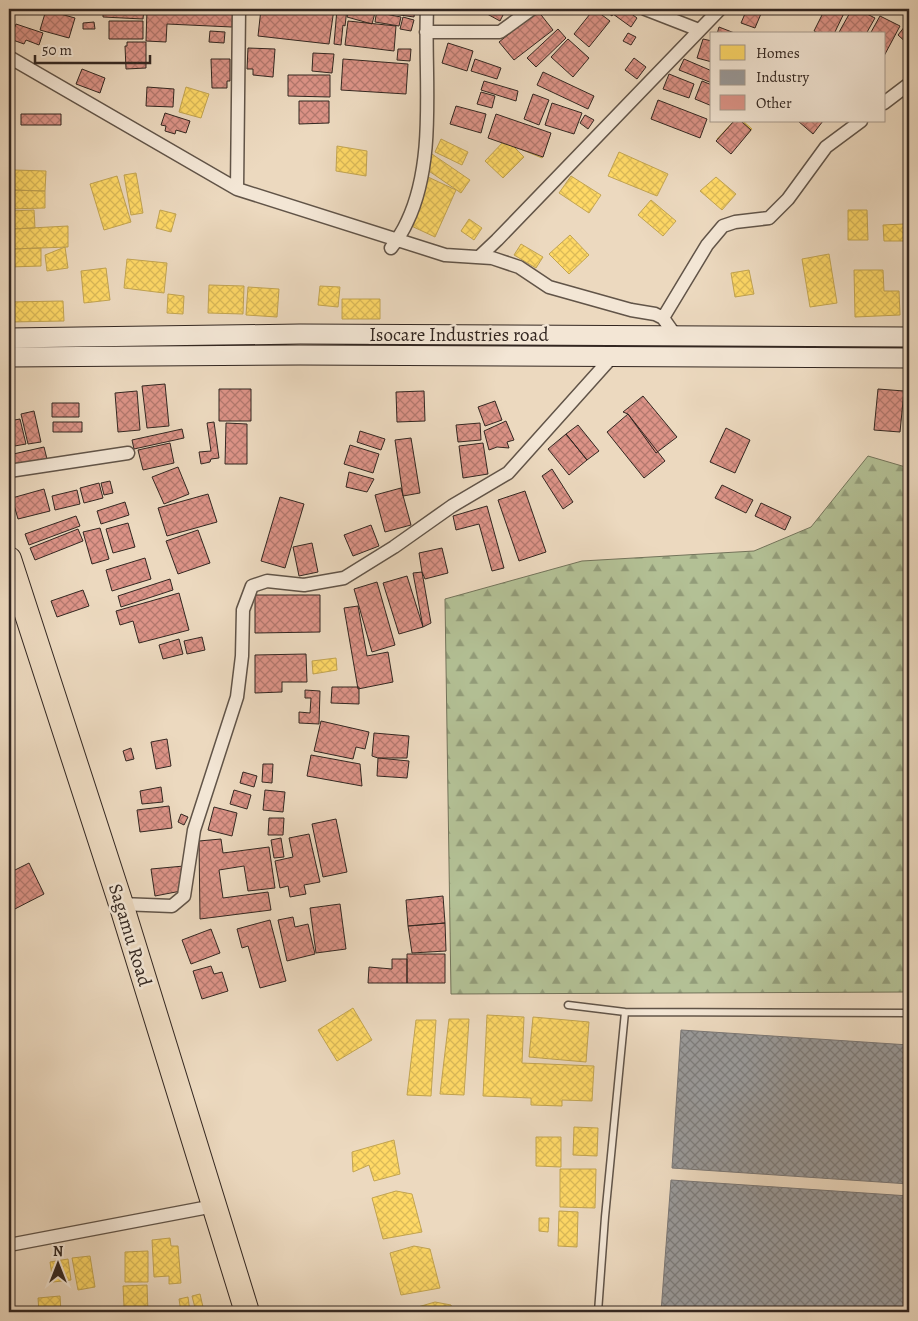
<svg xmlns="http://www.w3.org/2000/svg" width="918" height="1321" font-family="Alegreya,serif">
  <defs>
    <pattern id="forest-firs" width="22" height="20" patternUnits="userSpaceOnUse" patternTransform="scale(1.25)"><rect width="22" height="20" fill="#b3c095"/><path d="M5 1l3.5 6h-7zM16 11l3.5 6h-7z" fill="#929c79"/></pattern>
    <pattern id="homes-cross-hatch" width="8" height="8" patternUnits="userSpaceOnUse" patternTransform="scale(1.25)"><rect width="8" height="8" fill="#ffd966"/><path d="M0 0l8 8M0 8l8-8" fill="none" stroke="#dbba58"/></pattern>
    <pattern id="industry-cross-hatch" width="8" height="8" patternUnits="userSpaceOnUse" patternTransform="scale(1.25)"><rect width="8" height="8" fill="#999"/><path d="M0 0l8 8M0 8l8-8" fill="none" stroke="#7d7d7c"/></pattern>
    <pattern id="building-cross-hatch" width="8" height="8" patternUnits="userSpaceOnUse" patternTransform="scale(1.25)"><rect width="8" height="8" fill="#dc9387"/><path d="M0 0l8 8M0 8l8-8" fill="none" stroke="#b3786e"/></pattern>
  </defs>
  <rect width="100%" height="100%" fill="#ecd9bf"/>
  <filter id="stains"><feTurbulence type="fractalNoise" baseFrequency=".004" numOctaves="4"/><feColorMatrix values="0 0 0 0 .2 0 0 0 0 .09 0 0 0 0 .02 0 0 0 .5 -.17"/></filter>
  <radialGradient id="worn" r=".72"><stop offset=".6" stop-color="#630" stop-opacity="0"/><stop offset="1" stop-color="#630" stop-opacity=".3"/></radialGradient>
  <path fill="url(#forest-firs)" stroke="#73745b" d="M868,456L909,468V992L451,994L445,599L582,561L754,551L811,527Z"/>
  <path fill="url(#homes-cross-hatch)" stroke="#c2a451" d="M186,87L209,94L201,118L179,112Z
    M497,117L550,136L542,158L489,136Z
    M734,121H743L752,129L731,152L717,139Z
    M441,139L468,152L462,165L435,152Z
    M506,139L524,157L503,178L485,161Z
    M337,146L367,151L366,176L336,171Z
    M619,152L668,174L657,196L608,176Z
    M432,154L470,180L461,193L423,167Z
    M14,170L46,171L45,191L14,190Z
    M136,173L143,213L131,215L124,175Z
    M117,176L131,222L104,230L90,184Z
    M571,176L601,195L589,213L559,193Z
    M428,177L456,190L435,237L407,224Z
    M716,177L736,194L722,210L700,191Z
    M9,190L45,191V208L9,209Z
    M651,200L676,221L663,236L638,215Z
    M34,210L35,228L9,229V211Z
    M160,210L176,214L171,232L156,228Z
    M848,210H867L868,240H848Z
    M469,219L482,228L474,240L461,231Z
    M904,224L905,241H884L883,225Z
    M68,226V247L13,249L12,229Z
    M570,235L589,255L569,274L549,254Z
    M521,244L543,257L536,268L514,255Z
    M65,247L68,268L47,271L45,255Z
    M41,248V266L9,267V249Z
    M829,254L837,303L810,307L802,259Z
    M127,259L167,263L164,293L124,288Z
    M106,268L110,300L84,303L81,271Z
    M749,270L754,294L735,297L731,273Z
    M854,270H883L884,291H899L900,315L855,317Z
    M209,285L244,286L243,314L208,313Z
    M320,286L340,287L338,307L318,305Z
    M248,287L279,289L277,317L246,315Z
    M168,294L184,296L183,314L167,313Z
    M342,299H380V319H342Z
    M63,301L64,321L9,322V302Z
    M336,658L337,670L313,674L312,661Z
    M353,1008L372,1040L337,1061L318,1030Z
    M487,1015L524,1017L522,1063L594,1066L592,1101L562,1100V1106L531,1105V1098L483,1096Z
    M533,1017L589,1022L586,1062L529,1057Z
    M449,1019H469L464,1095L440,1094Z
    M416,1020H436L431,1096L407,1095Z
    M574,1127L598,1128L597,1156L573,1155Z
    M536,1137H561V1167L536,1166Z
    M394,1140L400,1174L374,1181L369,1165L353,1172L352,1152Z
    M560,1169H596L595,1208L560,1207Z
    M396,1191L412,1194L422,1232L383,1239L372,1198Z
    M559,1211L578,1212L577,1247L558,1246Z
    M539,1218H549L548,1232L539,1231Z
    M170,1238L171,1246H178L181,1283L169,1284V1276L154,1277L152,1240Z
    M414,1246L430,1249L440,1288L401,1295L390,1253Z
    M148,1251V1282H125V1252Z
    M90,1256L95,1287L78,1290L72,1258Z
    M68,1259L71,1280L53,1282L50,1262Z
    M147,1285L148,1312H116L115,1307H124L123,1286Z
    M200,1294L203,1307L195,1308L192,1296Z
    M60,1296L61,1312H39L38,1298Z
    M188,1297L190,1312H181L179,1299Z
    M435,1302L451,1305L453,1312H412L411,1309Z"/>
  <path fill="url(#industry-cross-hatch)" stroke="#7a7775" d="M681,1030L909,1045V1184L672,1168Z
    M671,1180L909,1196V1312H661Z"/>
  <path fill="url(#building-cross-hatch)" stroke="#332721" d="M13,9H39L38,14Z
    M103,9H144L143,19L103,17Z
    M147,9H233L232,27L167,24L166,42L146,41Z
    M261,9H334L329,44L258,36Z
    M337,9H347L345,26L343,25L341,45L334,44Z
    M350,9H376L372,24L347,17Z
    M377,9L380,10V13L401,17L399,26L375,22Z
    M394,9H415L414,17L393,14Z
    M478,9H502L505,11L500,21Z
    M594,9L610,21L589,47L574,34Z
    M605,9H625L637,18L631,27L613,14L612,16L604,10Z
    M747,9H763L755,28L741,23Z
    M825,9H846L834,34H820L814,31Z
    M852,9H857L875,18L866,34H838Z
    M46,10L75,18L69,38L40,30Z
    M538,11L553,30L514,60L499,42Z
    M880,16L900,26L884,56V34H870Z
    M403,17L414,20L411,31L400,29Z
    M109,21H143V39H109Z
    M348,21L396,26L394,51L345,45Z
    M909,21V45L898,35Z
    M94,22L95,29H83V23Z
    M16,24L43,33L39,45L26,40L24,44L10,39Z
    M719,27L737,34H717Z
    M558,29L566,38L536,67L527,58Z
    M210,31L225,32L224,43L209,42Z
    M628,33L636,37L631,45L623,41Z
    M568,39L589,58L573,77L551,57Z
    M703,39L712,41V62L697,58Z
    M127,42H146V68L126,69L125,46H127Z
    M448,43L473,51L467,71L442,63Z
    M248,48L275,49L273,77L253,75V69H247Z
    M398,49H411L410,61L397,60Z
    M313,53L334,54L332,73L312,71Z
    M634,58L646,67L637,79L625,70Z
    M211,59H230V81H227V88H212Z
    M343,59L408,64L406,94L341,90Z
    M475,59L501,68L497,79L471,71Z
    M684,59L712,71V83L679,70Z
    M82,69L105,78L100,93L76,84Z
    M543,72L594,96L588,109L537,85Z
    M669,74L694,84L689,98L663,89Z
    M288,75H330V97L288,96Z
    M484,81L518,91L516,101L481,90Z
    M702,81L712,85V106L695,99Z
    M147,87L174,89L173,107L146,106Z
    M481,92L495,96L492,108L477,104Z
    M533,94L549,100L539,125L524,119Z
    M658,100L707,119L700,138L651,119Z
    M299,101H329V123L299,124Z
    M552,103L582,113L574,134L545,125Z
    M456,106L486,114L481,133L450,124Z
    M165,113L190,121L186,133L176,130L175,134L165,131L166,126L161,125Z
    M21,114H61V125H21Z
    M496,114L551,133L543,157L488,138Z
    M585,115L594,120L588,129L580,123Z
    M734,121H741L751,130L731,154L716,141Z
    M798,121H823L813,134Z
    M165,384L169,426L147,428L142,386Z
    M219,389H251V421H219Z
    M878,389L904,391L900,432L874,430Z
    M137,391L140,430L118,432L115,393Z
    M424,391L425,421L397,422L396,392Z
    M643,396L677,437L656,453L628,414L623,412Z
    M495,401L502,420L485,426L478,407Z
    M52,403H79V417H52Z
    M34,411L41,442L28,444L21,414Z
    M628,414L665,461L644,478L607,432Z
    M20,419L26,444L9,447V421Z
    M506,421L514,440L507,442L509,448L497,447L489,450L484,431Z
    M53,422H82V432H53Z
    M214,422L219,458L211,459L210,462L201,464L199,452L211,451L207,423Z
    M226,423L247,424V464H225Z
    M480,423L481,440L458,442L456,425Z
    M578,425L599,451L587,460L566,434Z
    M726,428L750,440L735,473L710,462Z
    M182,429L184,438L134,449L132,440Z
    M360,431L385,439L381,450L357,442Z
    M566,434L587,460L569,475L548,449Z
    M411,438L420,493L403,496L395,440Z
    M170,443L174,463L143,470L138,450Z
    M483,443L488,474L463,478L459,446Z
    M350,445L379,454L373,473L344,464Z
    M44,447L47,459L9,468V455Z
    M178,467L189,494L164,504L152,477Z
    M552,469L573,502L563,509L542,476Z
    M349,472L374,479L367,492L346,487Z
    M110,481L113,493L104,495L101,483Z
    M99,483L103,498L84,503L80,488Z
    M722,485L753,500L746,513L715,498Z
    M401,488L411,525L385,532L375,495Z
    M44,489L50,511L18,519L12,498Z
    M77,490L80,504L55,510L52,496Z
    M525,491L546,552L519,561L498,500Z
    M208,494L217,522L167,536L158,508Z
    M280,497L304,504L285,568L261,561Z
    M125,502L129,515L101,524L97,511Z
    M761,503L791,517L785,530L755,516Z
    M487,506L504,568L492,571L479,524L456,530L453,516Z
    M76,516L80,526L29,545L25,534Z
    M128,523L135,547L113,553L106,529Z
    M371,525L379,546L353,556L344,535Z
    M100,528L109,559L92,564L83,532Z
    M78,529L83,541L35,560L30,548Z
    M198,530L210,563L178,574L166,541Z
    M312,543L318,572L299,576L293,547Z
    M442,548L448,573L425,579L422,572L419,553Z
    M145,558L151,579L112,591L106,570Z
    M422,572L431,623L423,627L413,573Z
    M407,576L423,627L399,634L383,583Z
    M170,579L173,590L121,607L118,596Z
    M377,582L395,645L372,652L354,589Z
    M83,590L89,606L57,617L51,601Z
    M179,593L189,630L139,643L133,621L120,625L116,611Z
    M255,595H320V632L255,633Z
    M358,606L367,656L388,652L393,682L358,689L344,608Z
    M202,637L205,650L187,654L184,641Z
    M179,639L183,654L163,659L159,645Z
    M306,654L307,682H282V692L255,693V655Z
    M332,687H359V704L331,703Z
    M305,690L320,691L319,724L299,723V712L310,713L311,698H305Z
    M321,721L369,732L365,749L356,747L353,759L314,751Z
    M374,733L409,736L407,758H378L372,756Z
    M167,739L171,766L156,769L151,742Z
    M131,748L134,759L126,761L123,751Z
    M311,755L360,764L362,786L307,776Z
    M378,758L409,761L407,778L377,776Z
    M263,764H273L272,783L262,782Z
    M243,772L257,776L254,787L240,783Z
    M161,787L163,802L142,804L140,791Z
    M234,790L251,795L247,809L230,804Z
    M265,790L285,792L283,812L263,810Z
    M169,806L172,828L140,832L137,810Z
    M214,807L237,813L232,836L208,830Z
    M181,814L188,817L184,825L178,822Z
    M269,818H284L283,835H268Z
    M336,819L347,872L323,877L312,824Z
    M309,834L320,882L304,885L306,894L290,897L288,886L280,888L275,861L293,857L289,838Z
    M281,838L284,857L274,858L271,840Z
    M221,839L223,853L269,847L275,888L248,891L244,866L219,870L223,898L268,892L271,910L200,919L199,841Z
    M29,863L44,894L9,912V873Z
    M184,866L181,891L155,896L151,869Z
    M443,896L445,923L408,926L406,900Z
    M340,904L346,949L316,953L310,908Z
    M293,917L295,927L308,924L315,954L287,961L278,920Z
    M270,920L286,981L260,988L248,946L242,948L237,929Z
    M445,923L446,951L412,953L408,926Z
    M211,929L220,953L191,964L182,940Z
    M407,954H445V983H407Z
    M392,959H407V983H368L369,967L392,969Z
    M211,966L214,974L222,972L228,991L202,999L193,971Z"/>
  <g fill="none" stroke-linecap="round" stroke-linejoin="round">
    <g stroke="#615448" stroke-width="9">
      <path id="lane" d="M568,1005L625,1012L909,1013
        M598,1312L605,1217L625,1012"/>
    </g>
    <g stroke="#615448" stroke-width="15">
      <path id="street" d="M645,9L699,30
        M426,32H500L532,9
        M9,57L237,189L445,255L492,258L519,267L549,287L631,310L655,314L663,318L675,335
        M884,103L909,84
        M237,189L239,9
        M391,248C397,240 403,231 407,222C437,160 424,76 427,9
        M479,257L497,240L720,9
        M663,318L707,245L723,226L735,222L769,218L788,199L826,147L861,121
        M9,471L128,453
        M121,904L172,906L184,896L194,830L237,697L242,656L243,610L252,586L267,581L304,585L344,578L394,547L452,506L508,473L612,357
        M9,1245L214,1206"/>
    </g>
    <g stroke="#332721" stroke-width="21">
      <path id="secondary" d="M9,338L300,334L909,337
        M9,357L300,355L909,358"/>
    </g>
    <g stroke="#332721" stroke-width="26">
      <path id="highway" d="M9,559L121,904L247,1312"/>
    </g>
    <use href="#lane" stroke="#f3e6d5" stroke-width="6"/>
    <use href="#street" stroke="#f3e6d5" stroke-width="12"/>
    <use href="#secondary" stroke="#f3e6d5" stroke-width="19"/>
    <use href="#highway" stroke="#ecd9bf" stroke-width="24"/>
  </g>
  <g text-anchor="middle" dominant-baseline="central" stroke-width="5" stroke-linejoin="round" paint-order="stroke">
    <g font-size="19" fill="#332721" stroke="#f3e6d5">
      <text x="459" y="335">Isocare Industries road</text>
      <text transform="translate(130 935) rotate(73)">Sagamu Road</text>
    </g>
  </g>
  <rect width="918" height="1321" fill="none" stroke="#ecd9bf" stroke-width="30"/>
  <rect x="10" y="10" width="898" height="1301" fill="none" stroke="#332721" stroke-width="2.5"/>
  <rect x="15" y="15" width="888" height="1291" fill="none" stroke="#332721"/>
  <rect x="710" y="32" width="175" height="90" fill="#f3e6d5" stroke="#a69a8d"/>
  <rect x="720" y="45" width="25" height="15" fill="#ffd966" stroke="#a69a8d"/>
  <text x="756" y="58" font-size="15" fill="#332721">Homes</text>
  <rect x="720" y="70" width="25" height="15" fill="#999999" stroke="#a69a8d"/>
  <text x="756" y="82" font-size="15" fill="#332721">Industry</text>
  <rect x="720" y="95" width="25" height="15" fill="#dc9387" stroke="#a69a8d"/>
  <text x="756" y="108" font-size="15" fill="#332721">Other</text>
  <g transform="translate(58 1264)" stroke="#f3e6d5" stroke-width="4" paint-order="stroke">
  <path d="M0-4L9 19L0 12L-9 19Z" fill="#332721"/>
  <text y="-8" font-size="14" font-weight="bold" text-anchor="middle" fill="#332721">N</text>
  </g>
  <path d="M35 55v8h115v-8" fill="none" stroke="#332721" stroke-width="2.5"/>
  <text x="42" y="55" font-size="15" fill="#332721" stroke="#f3e6d5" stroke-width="4" paint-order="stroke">50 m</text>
  <rect width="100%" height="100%" filter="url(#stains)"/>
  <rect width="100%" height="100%" fill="url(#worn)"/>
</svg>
